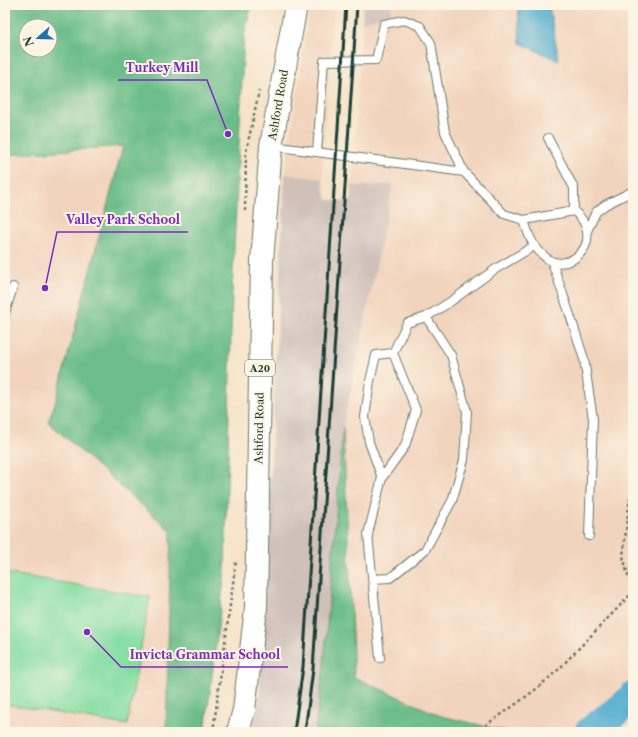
<svg xmlns="http://www.w3.org/2000/svg" width="638" height="737" font-family="'Libre Caslon Text',serif">
  <rect width="100%" height="100%" fill="#fcf5e5"/>
  <filter id="ink" filterUnits="userSpaceOnUse"><feTurbulence type="fractalNoise" baseFrequency=".025" numOctaves="2"/><feDisplacementMap in="SourceGraphic" scale="8" xChannelSelector="R" yChannelSelector="G"/><feConvolveMatrix kernelMatrix="1 2 1 2 8 2 1 2 1" color-interpolation-filters="sRGB"/></filter>
  <filter id="wash" filterUnits="userSpaceOnUse"><feTurbulence type="fractalNoise" baseFrequency=".012" numOctaves="4" result="noise"/><feDisplacementMap in="SourceGraphic" scale="16" xChannelSelector="R" yChannelSelector="G"/><feGaussianBlur stdDeviation="0.9" result="paint"/><feColorMatrix in="noise" values="0 0 0 0 0 0 0 0 0 0 0 0 0 0 0 0 0 1.4 0 .05"/><feComposite in="paint" operator="in"/></filter>
  <g filter="url(#wash)">
    <rect width="100%" height="100%" fill="#f6e3c9"/>
    <path fill="#f2d4be" d="M334,5L322,179L285,174L310,8Z
      M391,5H633V675L574,732H510L441,716L354,677L343,427L393,184L352,186L362,22L390,14Z
      M123,146L48,422L178,485L171,531L166,732H5V155Z"/>
    <path fill="#cfc0ba" d="M363,5H391V14L362,22Z
      M285,174L322,179L327,200L351,201L352,186L393,184L343,427L354,677L347,732H252L259,703Z"/>
    <path fill="#85dea4" stroke="#528e6c" d="M5,573L150,597L127,725L5,704Z"/>
    <path fill="#6cbd8a" stroke="#467d5f" fill-rule="evenodd" d="M5,5H252L244,36L232,293L225,571L205,732H166L171,531L48,422L55,403L123,146L5,155ZM26,26H50V50H26Z
      M343,427L354,677L441,716L510,732H315L324,664Z"/>
    <path fill="#51accf" stroke="#387482" d="M518,5H549L559,61L520,43Z"/>
    <g fill="none" stroke-linecap="round" stroke-linejoin="round">
      <path stroke="#51accf" stroke-width="30" d="M589,732L627,703L633,696"/>
    </g>
  </g>
  <g filter="url(#ink)">
    <g fill="none" stroke-linecap="round" stroke-linejoin="round">
      <g stroke="#6a7768" stroke-width="10">
        <path id="lane" d="M633,5V6
          M548,138L574,188V211C580,216 586,223 587,232C590,250 572,266 554,262C547,260 539,252 535,246C529,239 527,229 524,220L574,211
          M272,146L464,172L504,214L524,220
          M317,152L324,61L376,60L384,24L404,20L420,26L431,43L445,132L464,172
          M587,231L596,212L605,205L633,191
          M552,262L571,318L584,359L593,419L589,536
          M5,313L13,287
          M382,478L369,442L365,417L370,381L376,355L393,353
          M372,579L390,578L425,550L452,501L464,460L467,412L451,355L426,317
          M380,658L368,534L382,478L405,446L416,410L393,353L407,323L426,317L450,302L494,270L534,246"/>
      </g>
      <g stroke="#6a7768" stroke-width="24">
        <path id="primary" d="M238,732L244,710L256,608L262,261L271,146L296,5"/>
      </g>
      <path stroke="#6a7768" stroke-width="2.5" stroke-dasharray="3 3" stroke-linecap="butt" d="M245,211L246,152L259,91
        M630,497L623,556L629,580L633,584
        M213,732L236,561
        M475,732L505,712L535,690L559,669L633,592"/>
      <use href="#lane" stroke="#fff" stroke-width="8"/>
      <use href="#primary" stroke="#fff" stroke-width="22"/>
      <path stroke="#1f3d34" stroke-width="3" d="M294,732L303,667L346,5
        M305,732L313,669L357,5"/>
    </g>
  </g>
  <g text-anchor="middle" dominant-baseline="central" stroke-width="4" stroke-linejoin="round" paint-order="stroke">
    <rect fill="#fcf5e5" stroke="#617469" stroke-width="1" x="245" y="360" width="30" height="16" rx="3"/>
    <g font-size="10" font-weight="bold" fill="#1f3d34">
      <text x="260" y="368">A20</text>
    </g>
    <g font-size="11" fill="#1f3d34" stroke="#fcf5e5">
      <text transform="translate(278 105) rotate(-80)">Ashford Road</text>
      <text transform="translate(259 428) rotate(-89)">Ashford Road</text>
    </g>
  </g>
  <path fill="none" stroke="#7b2cbf" stroke-width="1.5" d="M228 134L207 80H118M45 288L57 232H188M87 632L121 667H288"/>
  <g fill="#7b2cbf" stroke="#fcf5e5" stroke-width="1.5">
    <circle cx="228" cy="134" r="4"/>
    <circle cx="45" cy="288" r="4"/>
    <circle cx="87" cy="632" r="4"/>
  </g>
  <g font-size="12" text-anchor="middle" font-weight="bold" fill="#7b2cbf" stroke="#fcf5e5" stroke-width="4" stroke-linejoin="round" paint-order="stroke">
    <text x="162" y="72">Turkey Mill</text>
    <text x="123" y="224">Valley Park School</text>
    <text x="205" y="659">Invicta Grammar School</text>
  </g>
  <rect width="638" height="737" fill="none" stroke="#fcf5e5" stroke-width="20"/>
  <g transform="translate(38 38) rotate(250)"><circle r="19" fill="#fcf5e5" stroke="#a4ab9e"/>
  <path d="M0-3L7 15L0 10L-7 15Z" fill="#1f6fb2"/>
  <text y="-6" font-size="11" font-weight="bold" text-anchor="middle" fill="#1f3d34">N</text>
  </g>
</svg>
